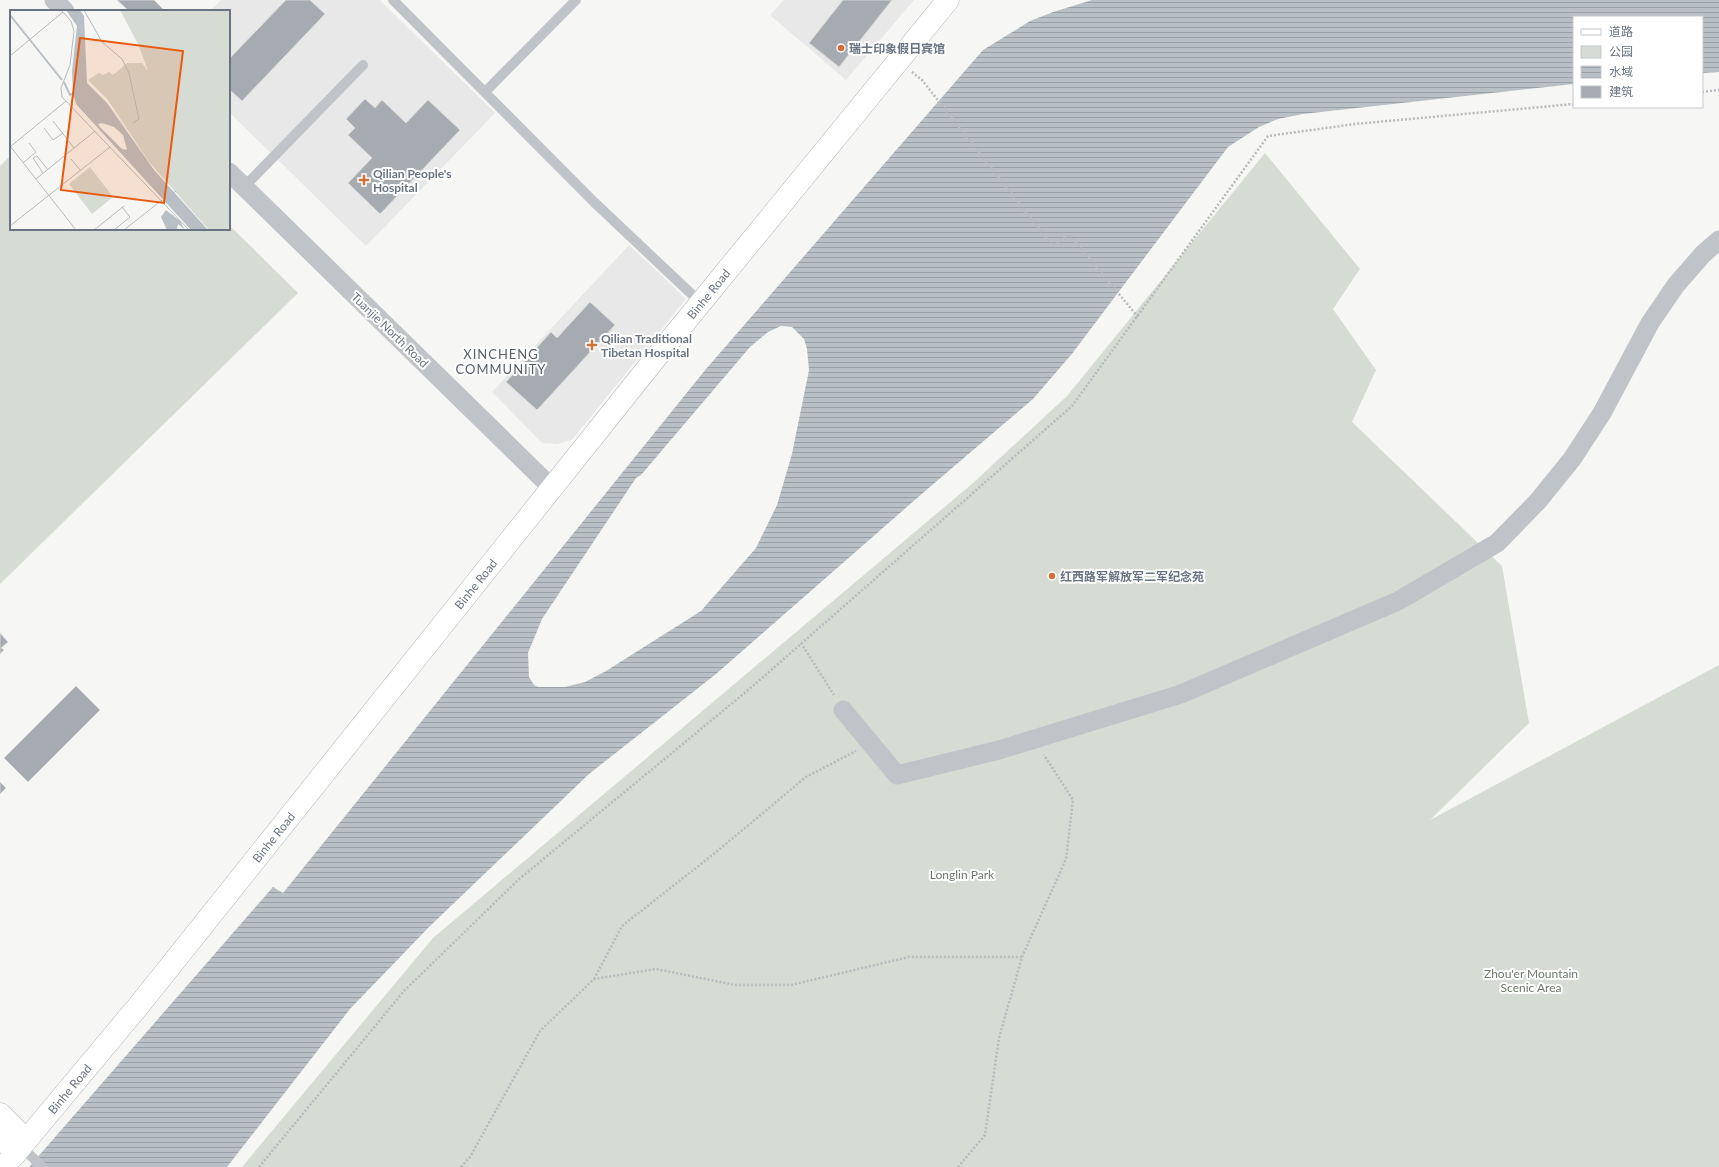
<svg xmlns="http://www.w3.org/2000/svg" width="1719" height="1167" font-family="Lato,'Noto Sans SC',sans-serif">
  <defs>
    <pattern id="water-rules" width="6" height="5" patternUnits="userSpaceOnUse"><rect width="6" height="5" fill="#b8c0c6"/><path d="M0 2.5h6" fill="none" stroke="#9aa1a6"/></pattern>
  </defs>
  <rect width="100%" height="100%" fill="#f6f7f4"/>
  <path fill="#e7e8e7" d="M221,0H380L495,113L366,246L229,112V11H210Z
    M784,0H914L846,80L770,15Z
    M629,245L686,299L572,440L557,444L542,443L492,392Z"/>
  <path fill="#d6dbd4" d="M1265,153L1360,269L1333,309L1376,370L1352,422L1502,566L1529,723L1430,820L1719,665V1167H242L433,938L973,483L1067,396Z
    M11,155V229H229V225L298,293L0,584V166Z"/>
  <path fill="url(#water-rules)" fill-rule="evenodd" d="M1092,0H1719V72L1702,73V17H1574V84L1303,114L1278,119L1259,127L1228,147L1071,355L1033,399L924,492L716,674L589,774L429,927L350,1009L227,1167H29L273,887L283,893L706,369L983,50L1030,21L1053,12ZM781,326L792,327L804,339L807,349L809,370L792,454L777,505L756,548L701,611L606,671L585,682L565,687H538L534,685L529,677L528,653L542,619L636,478L641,475L750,347L768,332Z"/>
  <path fill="#a5abb1" stroke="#d8d8d6" d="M117,0H154L165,11H129Z
    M286,0H310L325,14L242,101L229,89V59Z
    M843,0H892L839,67L809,43Z
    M365,99L375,108L382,100L406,123L428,100L460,130L380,214L348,183L372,158L348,135L355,128L346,119Z
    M590,302L615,325L537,410L506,382L551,332L557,338Z
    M0,633L8,642L1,648L4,650L0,654Z
    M76,686L100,710L28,782L4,758Z
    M0,782L6,788L0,794Z"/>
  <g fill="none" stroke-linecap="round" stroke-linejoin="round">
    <g stroke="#b1b5ba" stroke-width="23">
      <g id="secondary">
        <path d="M0,1114L26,1140"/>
        <path d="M0,1137L16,1153"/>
        <path id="s1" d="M4,1167L140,1004L654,360L948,0"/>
      </g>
    </g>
    <path stroke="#b8babd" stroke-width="2.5" stroke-dasharray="2 2" stroke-linecap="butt" d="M912,72L922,80L1052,245L1070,235L1138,317
      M1702,92L1719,90
      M801,643L834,695
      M594,979L622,926L715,853L806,777L856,751
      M259,1167L404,991L518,880L753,686L1072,406L1268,136L1355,124L1574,104
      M461,1167L470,1157L540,1031L594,979L656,969L735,985H791L909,957H1022
      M958,1167L985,1135L999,1038L1022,957L1066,859L1073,800L1044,755"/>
    <path stroke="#c0c3c7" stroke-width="10" d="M393,0L595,203L701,303
      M485,92L576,0
      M244,187L363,65
      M21,1146L42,1167"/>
    <path stroke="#c0c3c7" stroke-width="19" d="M54,0L65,11
      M229,172L552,488
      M843,710L897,775L999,750L1181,694L1398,601L1497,543L1538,501L1572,459L1602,413L1650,323L1676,285L1703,254L1719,240"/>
    <use href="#secondary" stroke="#fff" stroke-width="22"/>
  </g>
  <g fill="#d0703b" stroke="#fff" stroke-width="1.5">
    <circle cx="841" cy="48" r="4"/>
    <path d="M362 174h4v4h4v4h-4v4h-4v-4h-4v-4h4z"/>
    <path d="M590 339h4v4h4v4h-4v4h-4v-4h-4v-4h4z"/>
    <circle cx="1052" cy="576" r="4"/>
  </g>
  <g text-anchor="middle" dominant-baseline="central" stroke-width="4" stroke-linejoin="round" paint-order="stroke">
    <g font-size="12" font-weight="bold" fill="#697482" stroke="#fff" text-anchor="start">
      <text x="849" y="48">瑞士印象假日宾馆</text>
      <text x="373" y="173">Qilian People's<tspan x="373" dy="14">Hospital</tspan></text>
      <text x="601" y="338">Qilian Traditional<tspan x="601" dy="14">Tibetan Hospital</tspan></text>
      <text x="1060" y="576">红西路军解放军二军纪念苑</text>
    </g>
    <g font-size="12" fill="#697482" stroke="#fff">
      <text stroke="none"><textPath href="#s1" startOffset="1122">Binhe Road</textPath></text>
      <text transform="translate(390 330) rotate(44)">Tuanjie North Road</text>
      <text stroke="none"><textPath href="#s1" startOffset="750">Binhe Road</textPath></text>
      <text stroke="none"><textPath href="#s1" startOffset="426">Binhe Road</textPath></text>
      <text stroke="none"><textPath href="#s1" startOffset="102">Binhe Road</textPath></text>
    </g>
    <g font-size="12" fill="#697a67" stroke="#fff">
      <text x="962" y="874">Longlin Park</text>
      <text x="1531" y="973">Zhou'er Mountain<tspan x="1531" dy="14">Scenic Area</tspan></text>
    </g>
    <g font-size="13" letter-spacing="1" fill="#565e68" stroke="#fff">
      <text x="501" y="354">XINCHENG<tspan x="501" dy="15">COMMUNITY</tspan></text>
    </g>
  </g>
  <g transform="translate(10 10)">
    <rect width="220" height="220" fill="#f6f7f4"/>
    <path d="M110,0H220V220H199L139,152L98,90L78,70L89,63L93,65L99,62L103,65L117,53H132L138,61L129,36ZM80,157L103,187L82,204L59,174Z" fill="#d6dbd4"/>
    <path d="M56,0H70L74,6L77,73L97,93L144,160L198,220H181L66,94L63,83L62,61L67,16ZM92,113L104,117L113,125L117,140L112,139L90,117L88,114ZM156,200L170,211L175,220L168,214L167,220H157L151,207Z" fill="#b8c0c6" fill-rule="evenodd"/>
    <path fill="none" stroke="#b8c0c6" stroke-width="2" d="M0,5L52,70M54,72L60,85L62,84"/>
    <path fill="none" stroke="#b6bbbf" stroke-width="1" d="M51,0L61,11L64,21L60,55L51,78L52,87L179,220M74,0L92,32L112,49L119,63L129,109L123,113M0,46L53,2M43,111L64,138M34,118L43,130L53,123M0,136L66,220M0,137L56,91M61,149L70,160M13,153L26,142L19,133M33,163L23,148L27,146L38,160M26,169L85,121M153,191L166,181M0,216L100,137M84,220L114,196M104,220L120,207L112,197M114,220L152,190"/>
    <path fill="#e8590c" fill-opacity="0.15" stroke="#e8590c" stroke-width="2" d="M70,28L173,41L154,193L51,180Z"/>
    <rect width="220" height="220" fill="none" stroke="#697482" stroke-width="2"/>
  </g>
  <rect x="1573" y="16" width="130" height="92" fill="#ffffff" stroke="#c3c7cd"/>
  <rect x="1581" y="29" width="20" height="6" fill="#ffffff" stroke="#c3c7cd"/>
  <text x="1609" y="36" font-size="12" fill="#697482">道路</text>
  <rect x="1581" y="46" width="20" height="12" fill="#d6dbd4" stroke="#c3c7cd"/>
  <text x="1609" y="56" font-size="12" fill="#697482">公园</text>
  <rect x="1581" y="66" width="20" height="12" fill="url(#water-rules)" stroke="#c3c7cd"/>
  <text x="1609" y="76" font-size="12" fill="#697482">水域</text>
  <rect x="1581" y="86" width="20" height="12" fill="#a5abb1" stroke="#c3c7cd"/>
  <text x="1609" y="96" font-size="12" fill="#697482">建筑</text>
</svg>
